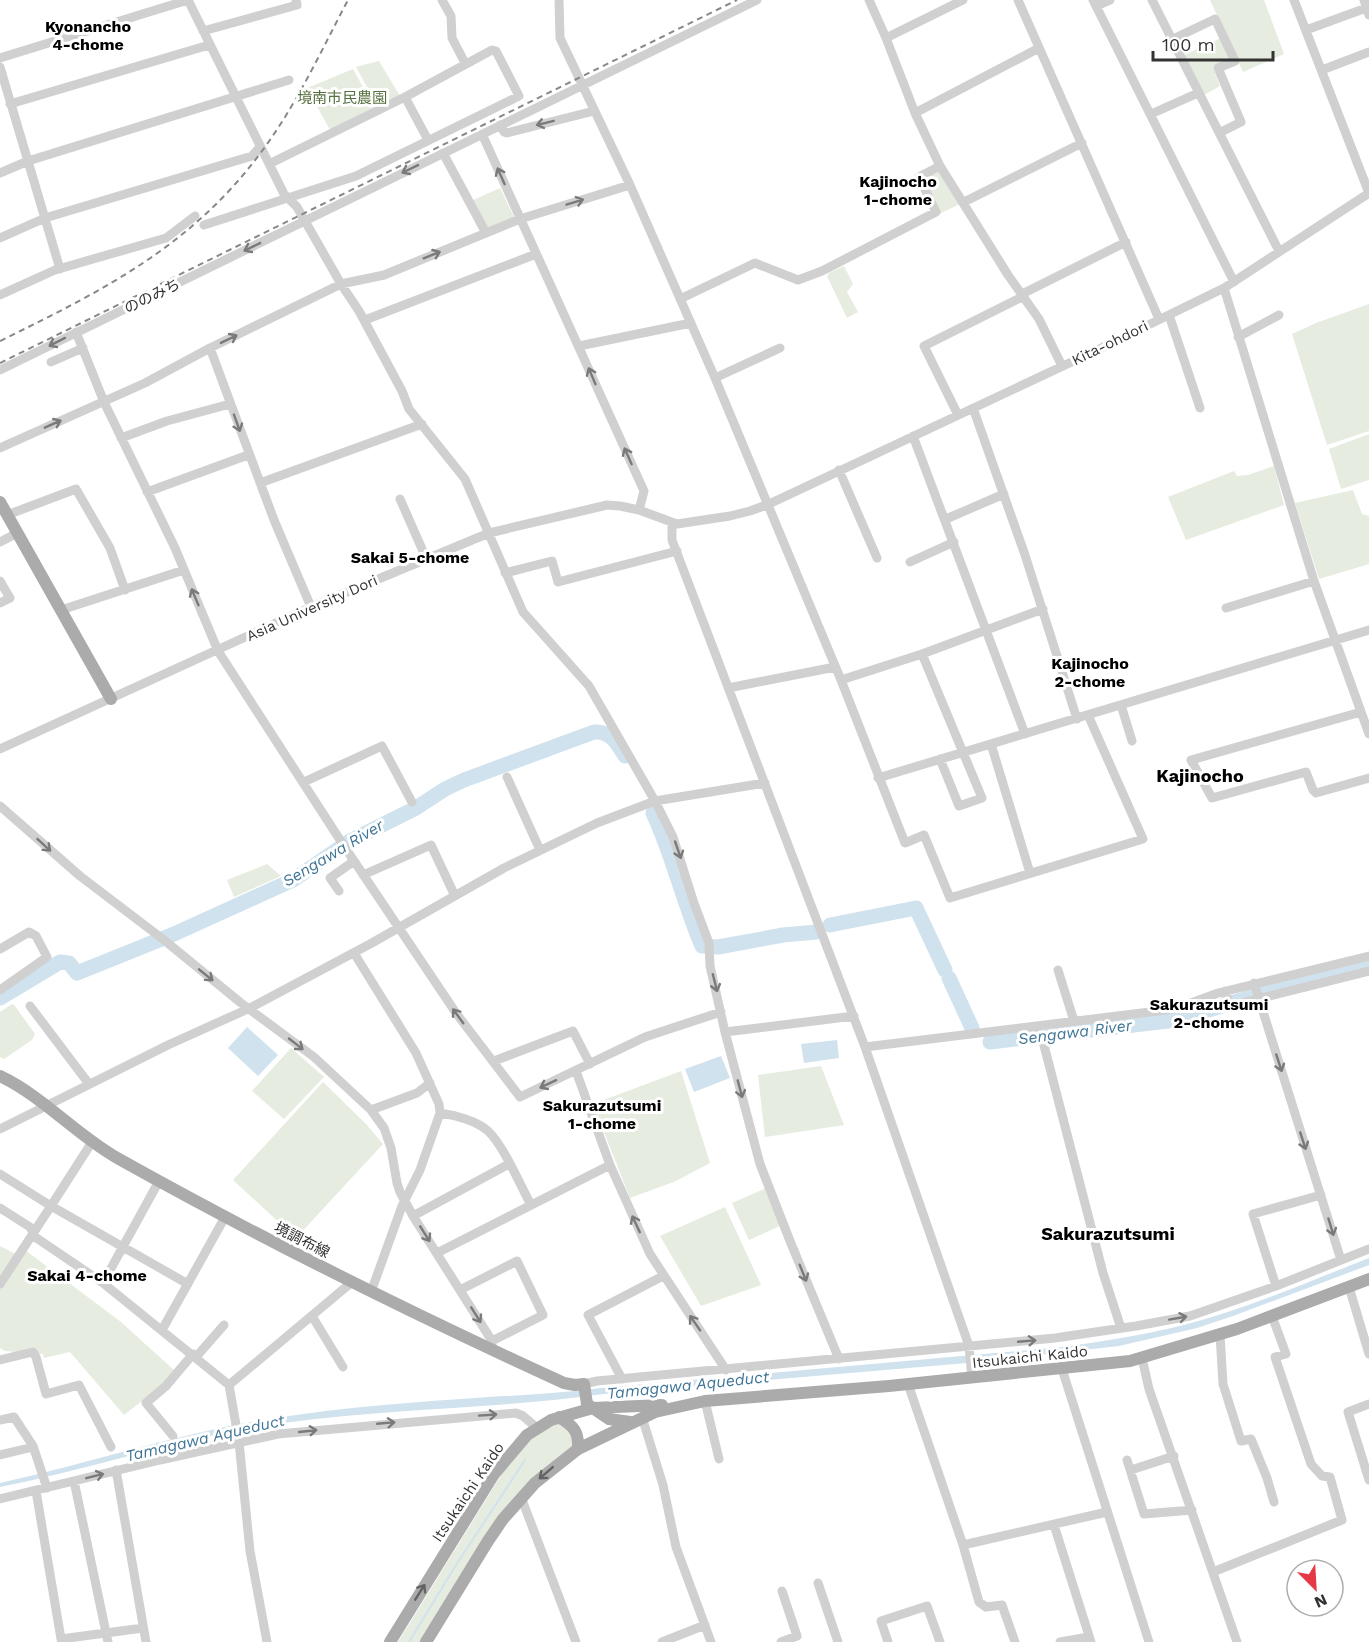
<svg xmlns="http://www.w3.org/2000/svg" width="1369" height="1642" font-family="'Work Sans','Noto Sans JP',sans-serif">
  <rect width="100%" height="100%" fill="#fff"/>
  <path fill="#e6ecdf" d="M1210,0H1264L1284,54L1243,72Z
    M1221,38L1231,60L1213,68L1220,86L1204,95L1184,55Z
    M379,61L400,96L378,107L356,67Z
    M353,69L374,107L330,130L307,88Z
    M941,171L960,204L939,214L924,179Z
    M500,188L515,219L487,231L471,201Z
    M844,266L853,284L847,292L858,312L847,318L827,276L829,273Z
    M1369,304V431L1327,445L1292,334L1316,323Z
    M1369,434V480L1341,489L1329,449Z
    M1274,466L1284,505L1186,540L1168,497L1234,471L1237,476L1248,475Z
    M1353,490L1362,514L1369,516V564L1319,579L1295,503Z
    M267,864L281,876L234,897L227,880Z
    M12,1004L15,1006L35,1034L32,1040L4,1059L0,1057V1012Z
    M291,1048L324,1077L284,1119L252,1091Z
    M821,1066L844,1125L765,1137L758,1075Z
    M681,1071L710,1163L676,1181L630,1198L593,1104Z
    M323,1082L366,1124L383,1144L296,1238L233,1180Z
    M766,1188L782,1225L749,1240L732,1203Z
    M725,1207L761,1285L701,1306L660,1236Z
    M0,1246L20,1256L25,1250L121,1322L175,1371L164,1384L124,1415L70,1352L44,1358L43,1354L5,1351L0,1348Z
    M555,1420L571,1431L574,1446L535,1476L420,1642H398L516,1451Z"/>
  <path fill="#cfe2ee" d="M247,1027L278,1055L258,1076L228,1048Z
    M837,1040L839,1058L804,1063L801,1044Z
    M721,1056L730,1078L694,1092L685,1069Z
    M1369,1258V1265L1233,1316L1197,1328L1119,1346L979,1362L604,1394C498,1409 390,1408 283,1423C187,1436 95,1468 0,1487V1483C92,1463 182,1432 275,1418C345,1407 417,1402 488,1397C526,1395 563,1393 601,1388L1063,1347C1104,1341 1145,1335 1184,1325C1248,1308 1308,1282 1369,1258Z"/>
  <g fill="none" stroke-linecap="round" stroke-linejoin="round">
    <path stroke="#cfe2ee" stroke-width="2" d="M409,1642L456,1565L525,1460"/>
    <path stroke="#cfe2ee" stroke-width="15" d="M653,813C673,856 683,902 702,946L718,947L783,935L817,932
      M830,925L916,908L945,970
      M949,978L972,1028
      M0,998L60,962L69,963L77,973L174,934L293,880L350,841L416,808L445,789L464,780L594,732C611,731 617,743 625,756
      M990,1042L1176,1020L1264,993L1369,966"/>
    <path stroke="#d0d0d0" stroke-width="9" d="M188,0L284,194L297,207L341,284L359,311L402,391L409,409L465,479L523,612L589,686L655,801L673,837L694,903L709,943L710,966L725,1032L760,1164L790,1241L839,1359
      M442,0L451,16L452,38L465,63
      M559,0L560,38L630,185L715,378L841,680L905,843L924,835L950,898L1143,839L1088,715
      M869,0L886,38L915,113L940,166L1008,275L1039,319L1062,366
      M1018,0L1159,319
      M1093,0L1234,282
      M1152,0L1279,251
      M1364,0L1369,15
      M1096,6L1110,0
      M1306,30L1369,7
      M203,31L297,5L296,0
      M886,38L963,0
      M1173,39L1215,19L1235,61L1218,68L1241,122L1221,132
      M0,58L188,0
      M0,67L60,269
      M1322,70L1369,52
      M405,97L428,140
      M10,104L209,45
      M915,113L1039,48
      M1151,114L1198,93
      M500,125L504,132L507,133L594,111
      M482,134L644,491L639,510
      M443,153L486,233
      M0,173L28,161L289,80
      M964,202L1082,143
      M204,225L356,176L519,96L496,51L492,50L405,97L269,164
      M0,238L45,218L252,156L260,147
      M1224,288L1314,581L1369,734
      M1022,294L1126,242
      M0,295L55,270L166,238L195,216
      M680,299L755,263L798,280L822,271L936,212L919,177L940,166
      M1169,315L1200,408
      M365,320L536,254
      M76,332L104,402L175,548L218,651L342,843L456,1013L520,1097L645,1037L721,1012
      M1238,337L1279,315
      M579,346L691,323
      M210,348L274,520L311,607
      M51,362L83,348
      M0,370L757,0
      M715,378L780,348
      M973,408L1025,555L1077,719
      M958,415L924,346L1024,296
      M913,436L1025,734
      M121,438L167,421L230,404
      M0,448L145,383L210,348L341,284L384,275L520,219L630,185
      M839,470L877,558
      M260,483L422,424
      M147,492L248,455
      M400,499L426,558
      M7,515L76,489L110,548L125,590
      M946,519L1004,494
      M672,523V540L865,1047L969,1346L972,1378
      M0,542L17,533
      M910,562L954,542
      M505,573L552,561L558,582L677,551
      M0,581L10,598L0,603
      M1226,608L1314,581
      M61,610L184,570
      M922,654L982,798L959,806L940,759
      M841,680L922,654L1043,609
      M728,688L835,667
      M1121,705L1132,741
      M1361,712L1191,760L1212,798L1306,772L1313,790L1316,793L1369,778
      M991,744L1030,873
      M0,749L311,607L489,533L607,505L620,506L639,510L677,524L730,516L750,511L769,504L1095,351L1224,288L1369,193L1294,0
      M507,777L540,850
      M878,778L1369,630
      M304,782L382,746L412,802
      M0,806L80,876L164,940L241,1003L314,1057L371,1110L384,1128L391,1148L397,1183L400,1192L413,1216L492,1341V1350
      M363,875L431,845L455,896
      M339,891L330,878L354,861
      M0,949L29,932L36,936L47,957L0,990
      M354,953L416,1053L439,1104L440,1113L420,1170L402,1206L371,1292
      M1058,970L1074,1021
      M1254,983L1341,1260
      M1225,991L1230,1006L1369,971
      M30,1006L89,1084
      M1039,1026L1103,1273L1121,1328
      M725,1032L854,1016
      M865,1047L1166,1010L1180,1007L1218,993L1369,956
      M494,1061L573,1031L590,1064
      M576,1071L610,1165L650,1254L726,1370
      M371,1110L417,1093L430,1083
      M440,1113C455,1115 477,1121 488,1131C504,1146 520,1185 531,1205
      M0,1129L168,1045L250,1008L370,944L504,868L597,823L655,801L765,783
      M92,1142L51,1206L188,1284
      M0,1174L51,1206L0,1284
      M0,1208L30,1227L35,1237L103,1283L229,1385L239,1442L250,1551L267,1642
      M413,1216L509,1164
      M437,1253L610,1165
      M103,1283L159,1181
      M1276,1286L1253,1214L1321,1195
      M1349,1287L1369,1354
      M460,1290L517,1261L543,1315L492,1341
      M312,1316L343,1367
      M162,1330L225,1217
      M1220,1335L1223,1384L1241,1441L1251,1439L1267,1478L1274,1502
      M196,1357L224,1325
      M1142,1358L1149,1389L1237,1642
      M0,1360L33,1352L36,1357L46,1394L79,1385L111,1447
      M1062,1369L1149,1642
      M622,1379L588,1315L663,1276
      M584,1384L597,1381L1055,1338L1136,1326L1190,1316L1276,1286L1369,1249
      M908,1384L963,1545L979,1602L986,1607L1002,1605L1015,1642
      M229,1385L352,1282
      M705,1401L719,1459
      M1369,1404L1348,1412L1369,1480
      M642,1417L663,1485L676,1547L711,1642
      M0,1420L14,1417L33,1446L47,1488
      M173,1436L146,1403L166,1386L193,1354
      M0,1455L29,1448L33,1446
      M1127,1460L1144,1514L1192,1510
      M116,1470L146,1642
      M1131,1470L1174,1456
      M74,1481L108,1642
      M36,1491L61,1639L143,1628
      M521,1497L576,1642
      M0,1499L160,1460L278,1434L516,1413L523,1416L537,1428
      M1054,1525L1091,1642
      M963,1545L1107,1512
      M1213,1572L1342,1520L1330,1477L1322,1476L1311,1464L1275,1357L1286,1354L1272,1316
      M818,1583L838,1642
      M662,1642L705,1625
      M781,1642L797,1636L782,1591
      M888,1642L881,1621L927,1606L940,1642
      M1060,1642L1089,1637"/>
    <path stroke="#ababab" stroke-width="12" d="M0,502L111,699
      M0,1076C44,1097 76,1135 119,1159C264,1240 413,1314 564,1383L575,1385L584,1384L587,1404L609,1419L630,1422
      M559,1417C574,1426 579,1432 578,1449
      M390,1642L494,1474L527,1435L551,1420L593,1408L662,1405
      M426,1642L488,1541L503,1519L535,1483L578,1449L655,1412L705,1401L889,1386L1130,1361L1237,1329L1369,1279"/>
    <path stroke="#888" stroke-width="2" stroke-dasharray="6 4.5" stroke-linecap="butt" d="M0,341C104,290 192,246 262,151C297,104 321,51 348,0
      M0,363L737,0"/>
  </g>
  <defs><path id="oneway-shaft" d="M-6 0H5M1.5-3L5.5 0L1.5 3" fill="none" stroke-width="1.6" stroke-linecap="round" stroke-linejoin="round" transform="scale(1.5)"/></defs>
  <g stroke="#7a7a7a">
    <use href="#oneway-shaft" transform="translate(545 123) rotate(166)"/>
    <use href="#oneway-shaft" transform="translate(410 169) rotate(154)"/>
    <use href="#oneway-shaft" transform="translate(501 176) rotate(-114)"/>
    <use href="#oneway-shaft" transform="translate(575 202) rotate(-17)"/>
    <use href="#oneway-shaft" transform="translate(252 247) rotate(154)"/>
    <use href="#oneway-shaft" transform="translate(432 255) rotate(-22)"/>
    <use href="#oneway-shaft" transform="translate(229 339) rotate(-26)"/>
    <use href="#oneway-shaft" transform="translate(57 342) rotate(153)"/>
    <use href="#oneway-shaft" transform="translate(592 376) rotate(-113)"/>
    <use href="#oneway-shaft" transform="translate(237 423) rotate(70)"/>
    <use href="#oneway-shaft" transform="translate(53 424) rotate(-24)"/>
    <use href="#oneway-shaft" transform="translate(628 456) rotate(-114)"/>
    <use href="#oneway-shaft" transform="translate(195 597) rotate(-113)"/>
    <use href="#oneway-shaft" transform="translate(44 845) rotate(42)"/>
    <use href="#oneway-shaft" transform="translate(678 850) rotate(71)"/>
    <use href="#oneway-shaft" transform="translate(206 975) rotate(39)"/>
    <use href="#oneway-shaft" transform="translate(715 983) rotate(76)"/>
    <use href="#oneway-shaft" transform="translate(458 1016) rotate(-126)"/>
    <use href="#oneway-shaft" transform="translate(296 1044) rotate(38)"/>
    <use href="#oneway-shaft" transform="translate(1279 1063) rotate(72)"/>
    <use href="#oneway-shaft" transform="translate(548 1084) rotate(155)"/>
    <use href="#oneway-shaft" transform="translate(740 1089) rotate(75)"/>
    <use href="#oneway-shaft" transform="translate(1303 1141) rotate(72)"/>
    <use href="#oneway-shaft" transform="translate(636 1224) rotate(-115)"/>
    <use href="#oneway-shaft" transform="translate(1331 1227) rotate(73)"/>
    <use href="#oneway-shaft" transform="translate(425 1234) rotate(58)"/>
    <use href="#oneway-shaft" transform="translate(803 1273) rotate(68)"/>
    <use href="#oneway-shaft" transform="translate(476 1315) rotate(58)"/>
    <use href="#oneway-shaft" transform="translate(1178 1318) rotate(-10)"/>
    <use href="#oneway-shaft" transform="translate(695 1323) rotate(-125)"/>
    <use href="#oneway-shaft" transform="translate(1027 1341) rotate(-5)"/>
    <use href="#oneway-shaft" transform="translate(488 1415) rotate(-4)"/>
    <use href="#oneway-shaft" transform="translate(386 1423) rotate(-5)"/>
    <use href="#oneway-shaft" transform="translate(308 1431) rotate(-6)"/>
    <use href="#oneway-shaft" transform="translate(95 1476) rotate(-14)"/>
  </g>
  <g stroke="#636363">
    <use href="#oneway-shaft" transform="translate(546 1473) rotate(139)"/>
    <use href="#oneway-shaft" transform="translate(420 1592) rotate(-58)"/>
  </g>
  <g text-anchor="middle" dominant-baseline="central" stroke-width="6" stroke-linejoin="round" paint-order="stroke">
    <g font-size="15" fill="#56703f" stroke="#fff">
      <text x="342" y="98">境南市民農園</text>
    </g>
    <g font-size="15" fill="#333" stroke="#fff">
      <text transform="translate(152 296) rotate(-26)">ののみち</text>
      <text transform="translate(1110 343) rotate(-26)">Kita-ohdori</text>
      <text transform="translate(312 608) rotate(-24)">Asia University Dori</text>
      <text transform="translate(302 1240) rotate(27)">境調布線</text>
      <text transform="translate(1030 1357) rotate(-6)">Itsukaichi Kaido</text>
      <text transform="translate(468 1492) rotate(-56)">Itsukaichi Kaido</text>
    </g>
    <g font-size="16" font-weight="bold" fill="#000" stroke="#fff">
      <text x="88" y="26">Kyonancho<tspan x="88" dy="18">4-chome</tspan></text>
      <text x="898" y="181">Kajinocho<tspan x="898" dy="18">1-chome</tspan></text>
      <text x="410" y="557">Sakai 5-chome</text>
      <text x="1090" y="663">Kajinocho<tspan x="1090" dy="18">2-chome</tspan></text>
      <text x="1209" y="1004">Sakurazutsumi<tspan x="1209" dy="18">2-chome</tspan></text>
      <text x="602" y="1105">Sakurazutsumi<tspan x="602" dy="18">1-chome</tspan></text>
      <text x="87" y="1275">Sakai 4-chome</text>
    </g>
    <g font-size="16" font-style="italic" fill="#3f7597" stroke="#fff">
      <text transform="translate(333 853) rotate(-31)">Sengawa River</text>
      <text transform="translate(1075 1032) rotate(-7)">Sengawa River</text>
      <text transform="translate(688 1385) rotate(-6)">Tamagawa Aqueduct</text>
      <text transform="translate(205 1438) rotate(-13)">Tamagawa Aqueduct</text>
    </g>
    <g font-size="18" font-weight="bold" fill="#000" stroke="#fff">
      <text x="1200" y="775">Kajinocho</text>
      <text x="1108" y="1233">Sakurazutsumi</text>
    </g>
  </g>
  <g transform="translate(1315 1588) rotate(156)"><circle r="28" fill="#ffffff" stroke="#adadad" stroke-width="1.5"/>
  <path d="M0-4.5L10 22L0 15L-10 22Z" fill="#e63946"/>
  <text y="-9" font-size="16" font-weight="bold" text-anchor="middle" fill="#333333">N</text>
  </g>
  <path d="M1153 51v9h120v-9" fill="none" stroke="#333333" stroke-width="3"/>
  <text x="1162" y="51" font-size="18" fill="#333333" stroke="#ffffff" stroke-width="4.5" paint-order="stroke">100 m</text>
</svg>
